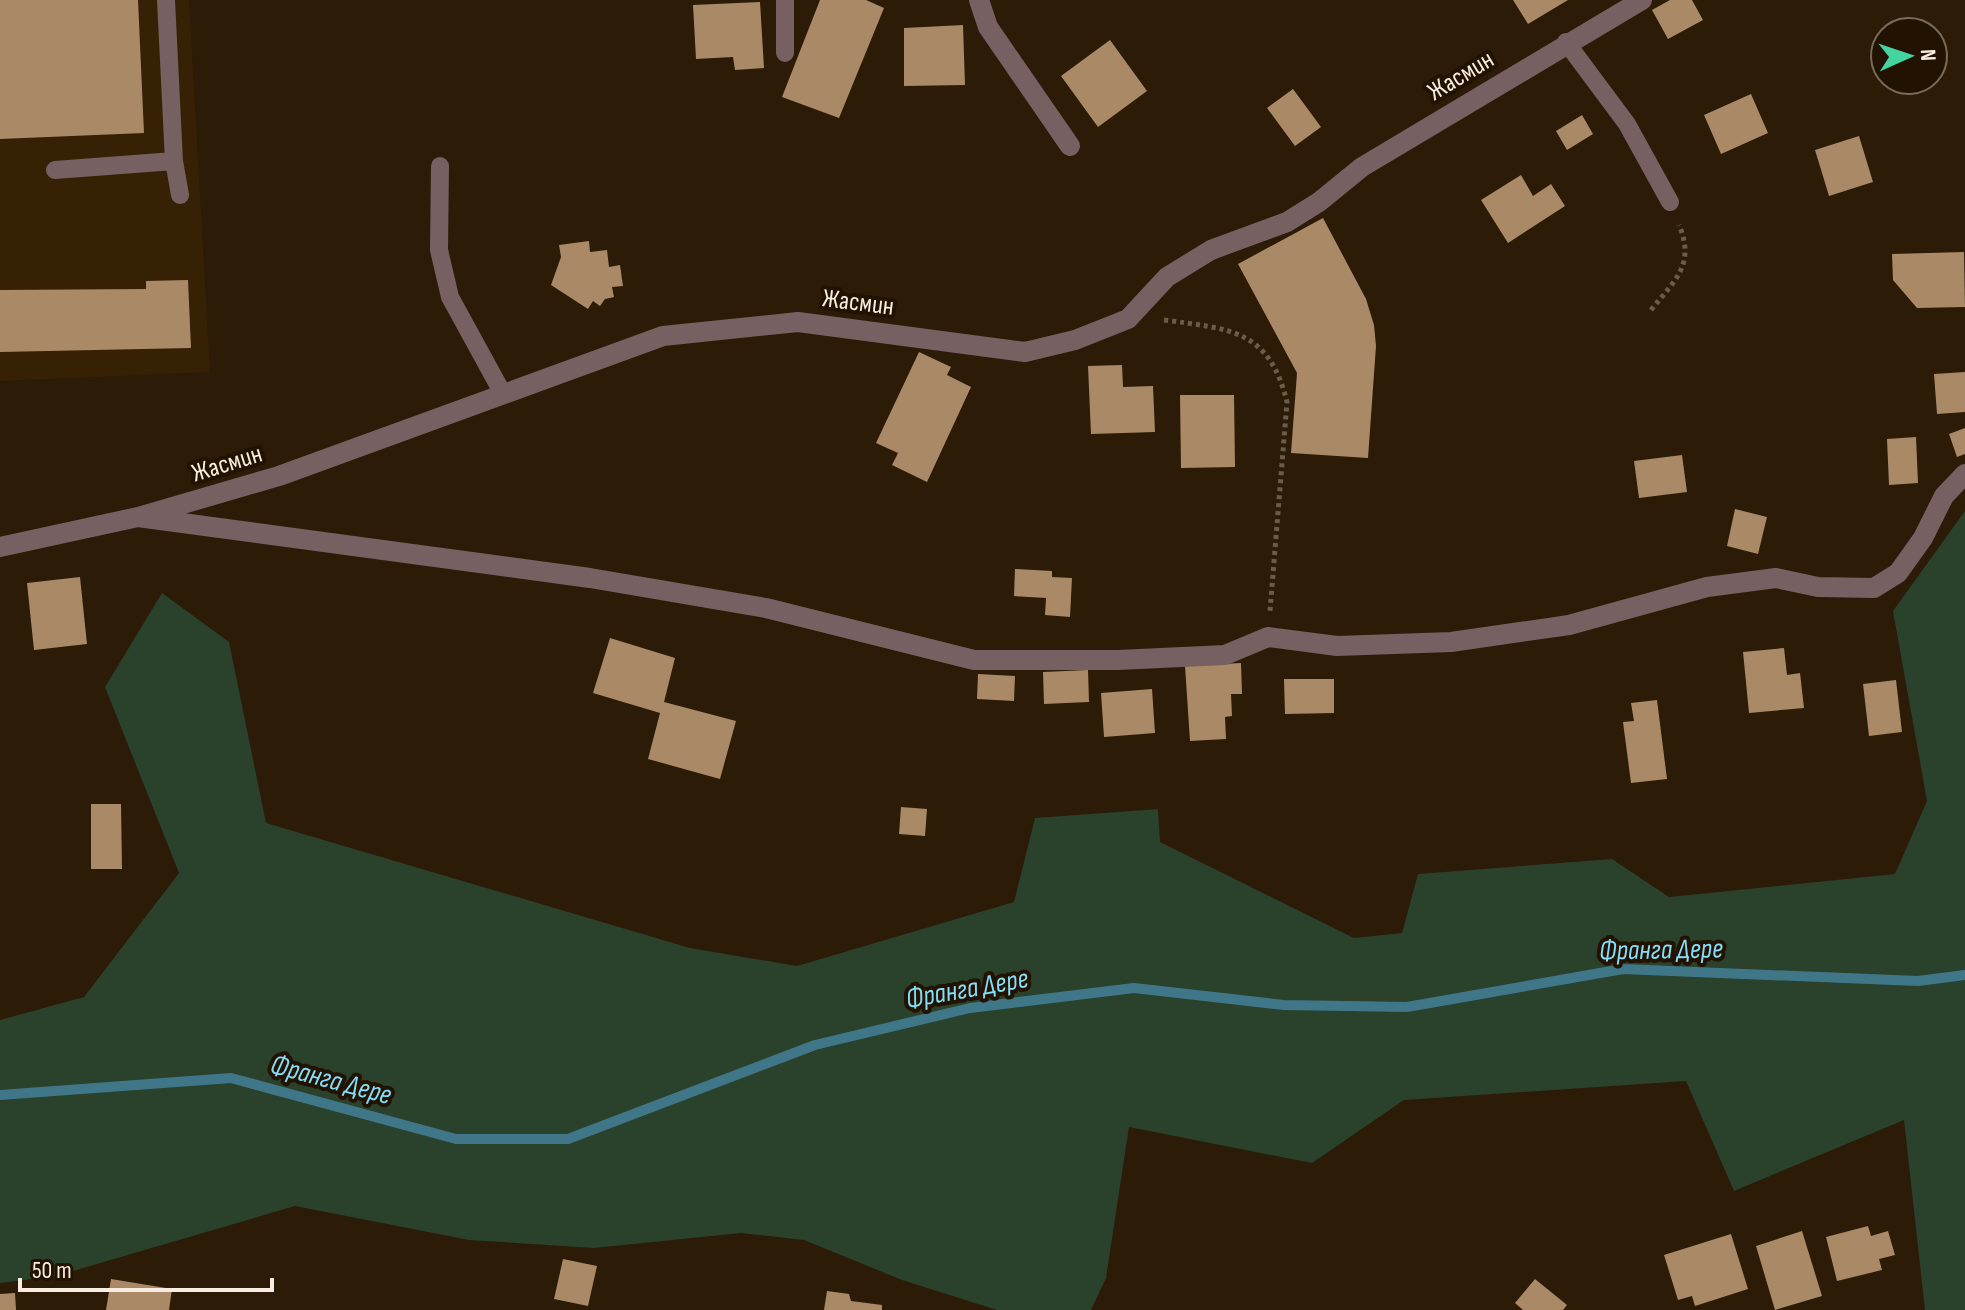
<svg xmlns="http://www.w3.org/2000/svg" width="1965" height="1310" font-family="'Sofia Sans Condensed',sans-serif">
  <rect width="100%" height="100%" fill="#2c1b07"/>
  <path fill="#362105" d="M0,0H189L210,372L0,381Z"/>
  <path fill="#2a412c" d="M1965,511V1310H1925L1904,1120L1734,1191L1686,1081L1404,1100L1312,1163L1129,1127L1106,1278L1091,1310H997L902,1280L804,1240L741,1233L594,1248L469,1240L295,1206L56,1276L0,1283V1020L84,997L179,873L105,687L162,593L229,642L266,823L690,948L797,966L1014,902L1035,818L1158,809L1160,842L1354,938L1402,933L1418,874L1612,859L1669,897L1895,874L1927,801L1893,611Z"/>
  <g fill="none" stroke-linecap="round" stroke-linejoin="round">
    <path stroke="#407788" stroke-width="10" d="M0,1095L231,1078L456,1139H568L815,1045L970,1008L1134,988L1284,1005L1407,1007L1623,969L1918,981L1965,975"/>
  </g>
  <path fill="#aa8a66" d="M0,0H138L144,133L0,139Z
    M820,0H866L884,8L839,118L782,97Z
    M1513,0H1568L1528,24Z
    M1670,0H1692L1703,20L1668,39L1652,10Z
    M760,2L764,68L735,70L733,57L696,59L693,5Z
    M963,25L965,85L904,86V28Z
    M1110,40L1147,91L1098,127L1061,76Z
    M1293,89L1321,127L1295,146L1267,108Z
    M1751,94L1768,133L1721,154L1704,115Z
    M1582,115L1593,134L1567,150L1556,131Z
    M1859,136L1873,182L1829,196L1815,150Z
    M1521,175L1533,196L1551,184L1565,206L1508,243L1481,200Z
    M1323,218L1366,299L1374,325L1376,346L1368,458L1291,453L1297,373L1238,264Z
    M589,241L590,252L607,250L609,267L620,265L623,286L612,287L614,297L605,299L600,306L593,301L588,309L551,285L561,257L559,245Z
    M1964,252L1965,307L1917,308L1893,280L1892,254Z
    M188,280L191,348L0,352V290L146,289V281Z
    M919,352L951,367L947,375L971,387L927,482L892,465L898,453L876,443Z
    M1122,365L1123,387L1153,386L1155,432L1091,434L1088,366Z
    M1965,372V412L1937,414L1934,374Z
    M1180,395H1234L1235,467L1181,468Z
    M1965,428V454L1957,457L1949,434Z
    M1916,437L1918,483L1889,485L1887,439Z
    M1682,455L1687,492L1639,498L1634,461Z
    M1735,509L1767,517L1758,554L1727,546Z
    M1015,569L1052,571V577L1072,578L1070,617L1045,615L1046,598L1014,596Z
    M80,577L87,644L34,650L27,583Z
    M610,638L675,658L664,702L736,721L720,779L648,759L660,713L593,693Z
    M1784,648L1787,675L1800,673L1804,708L1749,713L1743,652Z
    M1241,663L1242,694H1231L1232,716L1225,717L1226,739L1190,741L1185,666Z
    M1088,670L1089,702L1044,704L1043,672Z
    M978,674L1015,676L1014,701L977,699Z
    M1284,679H1334V713L1285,714Z
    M1896,680L1902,732L1869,736L1863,684Z
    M1152,689L1155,733L1104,737L1101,693Z
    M1657,700L1667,779L1631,783L1623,722L1634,721L1631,703Z
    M91,804H121L122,869H91Z
    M901,807L927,809L925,836L899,834Z
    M1868,1226L1871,1236L1888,1231L1895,1255L1879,1259L1882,1270L1837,1281L1826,1237Z
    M1802,1231L1822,1296L1775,1310L1756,1246Z
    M1731,1234L1748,1289L1695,1306L1692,1296L1678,1300L1664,1255Z
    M563,1259L597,1266L588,1306L554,1299Z
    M111,1279L172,1289L169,1310H106Z
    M1535,1279L1567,1305L1563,1310H1523L1515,1303Z
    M827,1291L849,1294L851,1301L882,1305V1310H824Z
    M15,1293L16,1310H0V1294Z"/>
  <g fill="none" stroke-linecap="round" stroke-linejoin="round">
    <path stroke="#6b5c4a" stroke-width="5" stroke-dasharray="4 4" stroke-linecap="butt" d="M1651,310C1674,281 1696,265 1679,225
      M1164,320C1230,329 1269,329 1287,402L1270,611"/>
    <path stroke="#766061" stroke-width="18" d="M166,0L174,161L180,195
      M1566,42L1627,124L1670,202
      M785,53V0
      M440,166L439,250L450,297L502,392
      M55,170L174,161"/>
    <path stroke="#766061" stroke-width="20" d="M979,0L988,27L1070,146
      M138,517L590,578L766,608L974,660H1118L1225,655L1268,637L1337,646L1451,642L1569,625L1707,587L1776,578L1818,587L1874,588L1898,573L1923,538L1944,496L1965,474
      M0,547L138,517L279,476L663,336L798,322L1025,352L1075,340L1128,319L1167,277L1211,250L1287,222L1319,202L1362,167L1642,0"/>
  </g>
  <g text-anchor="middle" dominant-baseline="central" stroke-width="8" stroke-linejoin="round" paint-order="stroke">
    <g font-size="26" fill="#f9ede1" stroke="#221201">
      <text transform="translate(1461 76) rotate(-31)">Жасмин</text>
      <text transform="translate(858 303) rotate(7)">Жасмин</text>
      <text transform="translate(227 464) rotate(-17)">Жасмин</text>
    </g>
    <g font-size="28" font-style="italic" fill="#84ddf9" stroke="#221201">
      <text transform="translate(1661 950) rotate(-1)">Франга Дере</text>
      <text transform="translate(967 989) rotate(-10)">Франга Дере</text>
      <text transform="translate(331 1080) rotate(15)">Франга Дере</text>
    </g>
  </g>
  <g transform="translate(1909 56) rotate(87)"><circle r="38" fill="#221201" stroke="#786a5b" stroke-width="2"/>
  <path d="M0-6L14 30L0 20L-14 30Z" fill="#43d4a0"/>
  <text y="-12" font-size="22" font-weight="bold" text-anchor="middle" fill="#f9ede1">N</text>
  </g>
  <path d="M20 1278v12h252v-12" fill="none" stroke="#f9ede1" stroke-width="4"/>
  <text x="32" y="1278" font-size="24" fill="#f9ede1" stroke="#221201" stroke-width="6" paint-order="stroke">50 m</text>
</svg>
